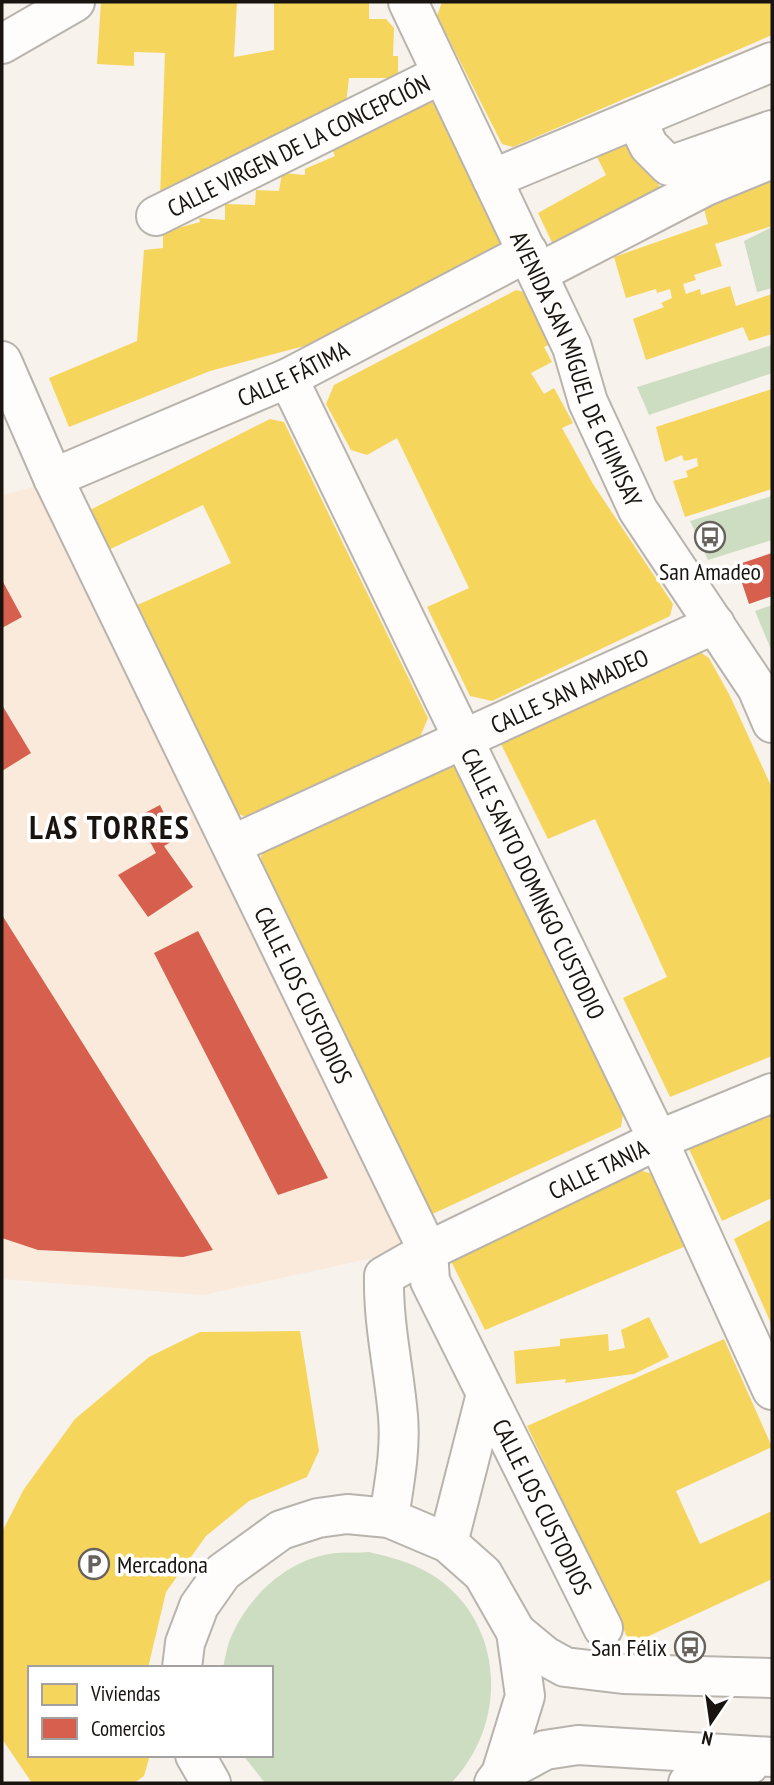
<svg xmlns="http://www.w3.org/2000/svg" width="774" height="1785" font-family="'PT Sans Narrow',sans-serif">
  <rect width="100%" height="100%" fill="#f8f2ec"/>
  <path fill="#f9eadc" d="M45,484L418,1248L204,1295L2,1279V495Z"/>
  <path fill="#cdddc1" d="M772,227V288L757,292L744,241Z
    M772,345V373L649,415L637,387Z
    M772,496V540L708,560L690,521Z
    M772,605V652L755,611Z
    M369,1552C390,1557 410,1562 429,1573C505,1618 510,1723 451,1783H265L243,1755H271V1668H223C225,1658 227,1646 231,1637C249,1595 289,1558 336,1553C347,1552 358,1553 369,1552Z"/>
  <path fill="#f6d55c" d="M101,2H237L234,57L274,50V2H369V19H386L394,28L393,56H398V78H349L346,104L160,198L165,53L134,52V66L97,64Z
    M442,2H772V35L513,147L502,144L437,16Z
    M431,99L503,241L497,257L331,339L210,371L69,427L49,378L137,341L144,250L163,248V232L200,222L199,218L225,220V204L255,205L256,190L279,191L282,173L305,175V169L335,156L331,146Z
    M634,130L661,190L613,211L616,225L557,253L538,213L606,175L592,147Z
    M772,178V226L715,244L722,266L694,275L696,280L683,284L686,294L700,289L701,295L730,286L736,306L772,294V334L749,341L743,327L646,360L633,319L664,307L661,303L672,298L670,289L657,293L656,289L626,298L614,257L708,224L703,205Z
    M516,290L531,294L555,342L544,347L552,362L531,373L544,394L554,388L573,423L562,428L593,484L673,604L670,616L492,701L470,696L427,607L469,588L397,438L367,455L351,450L326,404L334,385Z
    M772,389V489L685,517L673,481L688,477L686,471L698,466L697,458L684,461L682,455L665,462L656,427Z
    M270,419L284,422L428,718L420,737L249,818L231,811L133,607L231,563L203,505L102,553L86,512Z
    M697,650L709,658L730,696L772,788V1056L670,1097L623,998L667,977L595,819L548,839L500,742Z
    M441,763L462,767L624,1107L621,1127L428,1216L259,863L263,851Z
    M772,1111V1198L722,1221L689,1149Z
    M631,1168L657,1175L686,1246L485,1330L452,1263L457,1255Z
    M772,1219V1326L734,1239Z
    M649,1317L669,1357L634,1374L565,1383L566,1379L516,1384L514,1351L560,1346V1339L608,1334L609,1351L625,1348L621,1330Z
    M300,1331L319,1451L307,1477L249,1501L206,1536L166,1592L148,1668H30V1755H150L144,1776L134,1783H32L2,1739V1532L24,1489L75,1419L149,1357L200,1332Z
    M724,1339L772,1447L676,1491L700,1544L772,1511V1579L638,1641L628,1639L527,1426Z"/>
  <path fill="#d6604d" d="M772,553V596L749,604L736,565Z
    M2,580L22,617L2,628Z
    M2,705L31,753L2,771Z
    M160,805L176,839L164,846L193,887L148,917L118,875L156,853L137,817Z
    M2,915L213,1250L183,1257L38,1250L2,1238Z
    M198,931L328,1178L278,1195L154,953Z"/>
  <g fill="none" stroke-linecap="round" stroke-linejoin="round">
    <g stroke="#b8b3ad" stroke-width="42">
      <g id="minor">
        <path id="s1" d="M408,2L572,347L588,402L638,510L757,688L772,723"/>
        <path d="M2,44L75,2"/>
        <path d="M636,120L649,146L669,166L772,130"/>
        <path d="M492,179L772,62"/>
        <path id="s2" d="M156,216L442,74"/>
        <path d="M538,273L706,186L772,159"/>
        <path id="s3" d="M2,361L53,478L428,1251L430,1281L603,1628"/>
        <path id="s4" d="M288,378L658,1140L772,1390"/>
        <path id="s5" d="M53,478L288,378L528,252"/>
        <path id="s6" d="M232,845L715,624"/>
        <path id="s7" d="M389,1518C394,1484 401,1450 398,1416C394,1369 383,1324 384,1276L428,1251L658,1140L772,1093"/>
        <path d="M448,1543L486,1394"/>
        <path d="M516,1632L545,1656L565,1667L623,1674L772,1678"/>
        <path d="M182,1668L185,1643L199,1606L223,1572L281,1530L318,1518L347,1514L389,1518L448,1543L483,1574L516,1632L525,1696L501,1774L494,1783"/>
        <path d="M195,1755L211,1783"/>
        <path d="M501,1774L545,1750L578,1745L772,1757"/>
        <path d="M688,1783L749,1765"/>
      </g>
    </g>
    <use href="#minor" stroke="#fefdfc" stroke-width="38"/>
  </g>
  <defs>
    <g id="bus-ring" transform="scale(1.575)"><circle r="9.5" fill="#fff" stroke="#67625c" stroke-width="1.5"/><path d="M-5-6H5V4H4V6H2V4H-2V6H-4V4H-5ZM-3.5-4V0h7V-4ZM-3.5 1.2v1.5H-2V1.2ZM2 1.2v1.5H3.5V1.2Z" fill="#67625c"/></g>
    <g id="parking-ring" transform="scale(1.575)"><circle r="9.5" fill="#fff" stroke="#67625c" stroke-width="1.5"/><path d="M-3.5-5.5H1a3.5 3.5 0 0 1 0 7H-1V5.5H-3.5ZM-1-3.4V-.6H.8a1.4 1.4 0 0 0 0-2.8Z" fill="#67625c"/></g>
  </defs>
  <g fill-rule="evenodd">
    <use href="#bus-ring" x="710" y="537"/>
    <use href="#parking-ring" x="94" y="1564"/>
    <use href="#bus-ring" x="690" y="1647"/>
  </g>
  <g text-anchor="middle" dominant-baseline="central" stroke-width="7" stroke-linejoin="round" paint-order="stroke">
    <g font-size="24" fill="#19140f" stroke="#fff">
      <text stroke="none"><textPath href="#s2" startOffset="159">CALLE VIRGEN DE LA CONCEPCIÓN</textPath></text>
      <text stroke="none"><textPath href="#s1" startOffset="404">AVENIDA SAN MIGUEL DE CHIMISAY</textPath></text>
      <text stroke="none"><textPath href="#s5" startOffset="262">CALLE FÁTIMA</textPath></text>
      <text stroke="none"><textPath href="#s6" startOffset="371">CALLE SAN AMADEO</textPath></text>
      <text stroke="none"><textPath href="#s4" startOffset="562">CALLE SANTO DOMINGO CUSTODIO</textPath></text>
      <text stroke="none"><textPath href="#s3" startOffset="702">CALLE LOS CUSTODIOS</textPath></text>
      <text stroke="none"><textPath href="#s7" startOffset="483">CALLE TANIA</textPath></text>
      <text stroke="none"><textPath href="#s3" startOffset="1269">CALLE LOS CUSTODIOS</textPath></text>
    </g>
    <g font-size="24" fill="#19140f" stroke="#fff">
      <text x="710" y="571">San Amadeo</text>
      <text x="117" y="1564" text-anchor="start">Mercadona</text>
      <text x="667" y="1647" text-anchor="end">San Félix</text>
    </g>
    <g font-size="32" font-weight="bold" letter-spacing="2" fill="#19140f" stroke="#fff">
      <text x="110" y="827">LAS TORRES</text>
    </g>
  </g>
  <rect width="774" height="1785" fill="none" stroke="#19140f" stroke-width="7"/>
  <rect x="28" y="1666" width="245" height="91" fill="#ffffff" stroke="#a3a19f" stroke-width="2"/>
  <rect x="42" y="1684" width="35" height="21" fill="#f6d55c" stroke="#a3a19f" stroke-width="2"/>
  <text x="91" y="1701" font-size="21" fill="#19140f">Viviendas</text>
  <rect x="42" y="1718" width="35" height="21" fill="#d6604d" stroke="#a3a19f" stroke-width="2"/>
  <text x="91" y="1736" font-size="21" fill="#19140f">Comercios</text>
  <g transform="translate(711 1722) rotate(193)" stroke="#ffffff" stroke-width="5" paint-order="stroke">
  <path d="M0-5L12 26L0 18L-12 26Z" fill="#19140f"/>
  <text y="-10" font-size="19" font-weight="bold" text-anchor="middle" fill="#19140f">N</text>
  </g>
</svg>
